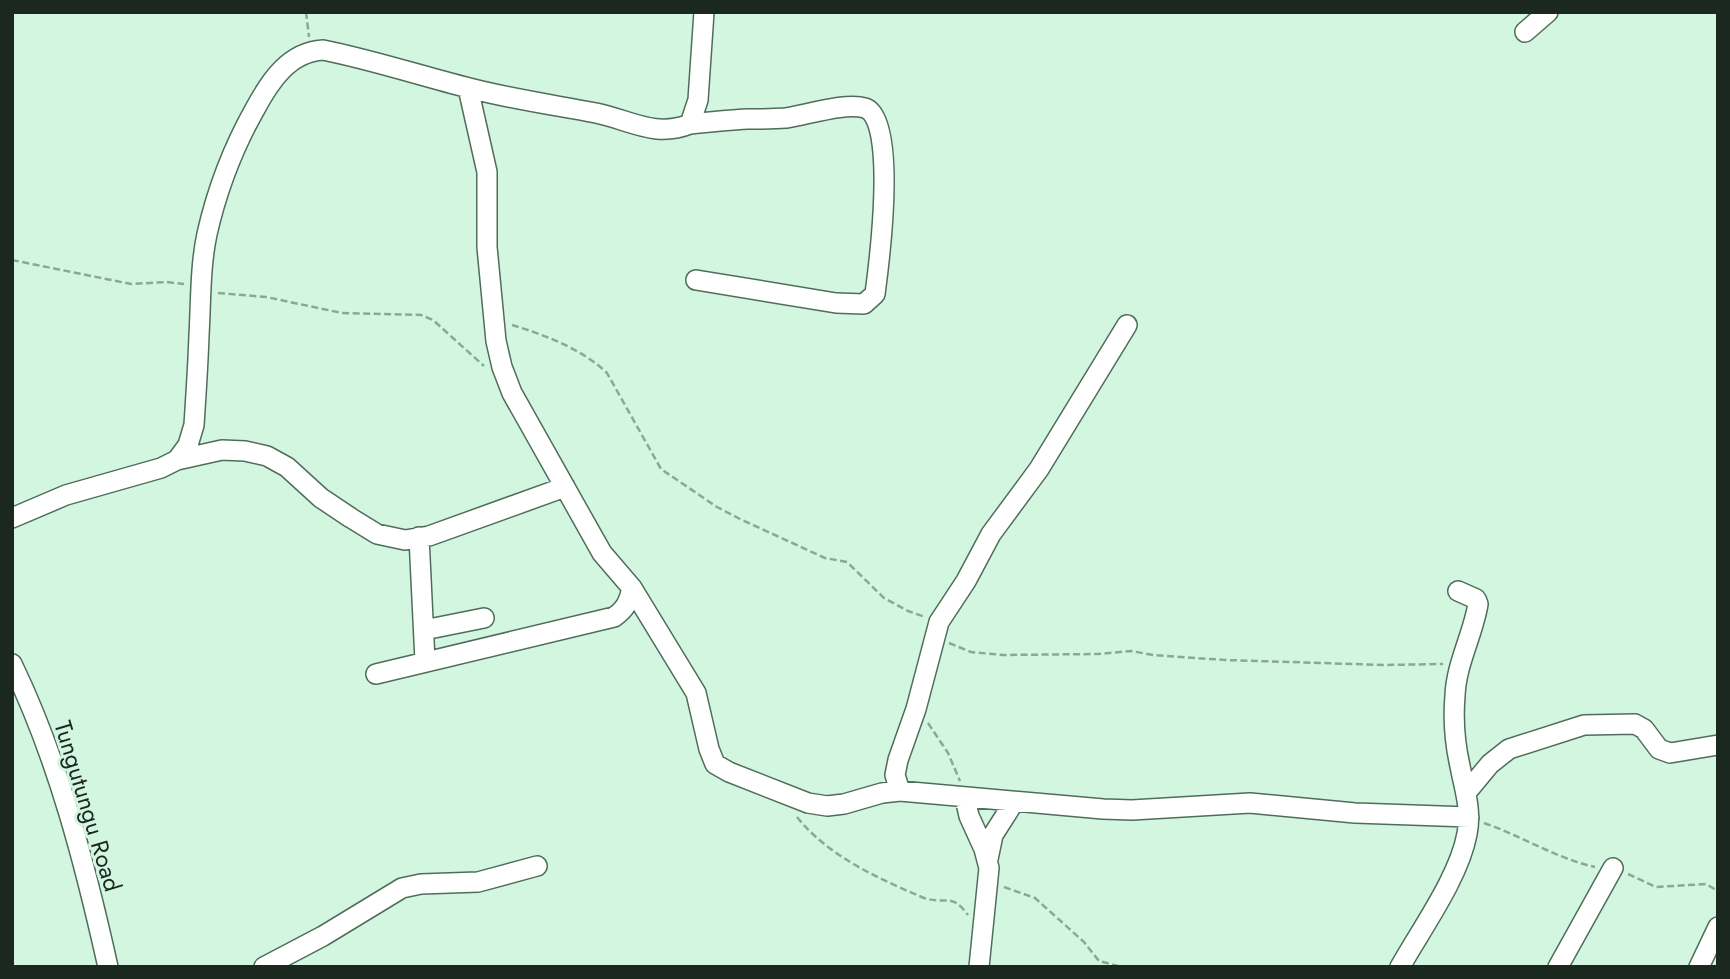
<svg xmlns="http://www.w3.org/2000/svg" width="1730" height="979" font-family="Jost,sans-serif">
  <rect width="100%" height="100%" fill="#d3f6e0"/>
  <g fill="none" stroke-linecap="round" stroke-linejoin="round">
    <g stroke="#4f6d5a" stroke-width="22">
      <path id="minor" d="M1525,32L1548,12
        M468,88L487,172V247L496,341L502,367L512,393L602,553L632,588L696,693L709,749L715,764L729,772L808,803L827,806L844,804L882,793L900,791
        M690,124C709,122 729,120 748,119C761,119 773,119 786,118C807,115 846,102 865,108C898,118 879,264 875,294L864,304L836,303L696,280
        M1127,325L1039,469L991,534L966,581L939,622L916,709L898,760L895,775L900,791L1103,809L1132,810L1250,803L1355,813L1469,817
        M177,460L222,450L245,451L267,456L287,467L321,498L351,518L377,534L405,540L429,536L565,487
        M12,518L66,495L161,468L177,460L188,445L194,425C196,395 198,365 199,335C201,301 200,267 207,234C217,190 233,148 255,109C270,81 289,52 323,50C373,60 421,76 469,88C511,99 554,105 596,113C630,120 655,138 690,124L698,100L704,12
        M419,537L425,661
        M424,630L484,618
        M12,664C58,759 85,864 108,967
        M376,674L614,617C626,609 629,601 632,588
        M1466,793L1490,764L1509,749L1584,725L1635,724L1644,729L1659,749L1670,753L1718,745
        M965,798L969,816L984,849L989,868L979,967
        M988,859L993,835L1014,802
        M264,967L323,936L402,888L421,884L478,882L537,866
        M1400,967C1422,928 1459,877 1467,834C1472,810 1464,788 1460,766C1455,744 1453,719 1455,696C1456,664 1473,635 1478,604L1476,599L1458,591
        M1558,967L1613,868
        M1699,967L1718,927"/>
    </g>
    <path stroke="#8ca796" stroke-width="2.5" stroke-dasharray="7 3.5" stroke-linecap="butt" d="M306,12L309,37
      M12,260L131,284L166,282L184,284
      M218,293L266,297L342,313L421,315L433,320L484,366
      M512,325C545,335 582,349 607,373L661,469L717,507L740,519L825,558L847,562L884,598L908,611L925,617
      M949,643L971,652L1003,655L1098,654L1131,651L1153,655L1225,660L1385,665L1443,664
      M928,723L948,753L960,781
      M797,817C828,856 879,879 924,898C947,905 951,892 968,915
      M1484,823C1522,836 1555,858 1595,867
      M1628,874L1656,887L1706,884L1718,891
      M1004,887L1035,898L1084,942L1099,961L1122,967"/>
    <use href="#minor" stroke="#fff" stroke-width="19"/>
  </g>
  <g text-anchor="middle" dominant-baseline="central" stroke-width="6" stroke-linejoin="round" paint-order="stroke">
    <g font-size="24" fill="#1b2820" stroke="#d3f6e0">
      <text transform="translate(88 806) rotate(73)">Tungutungu Road</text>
    </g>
  </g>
  <rect width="1730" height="979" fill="none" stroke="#1b2820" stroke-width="28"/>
</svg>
